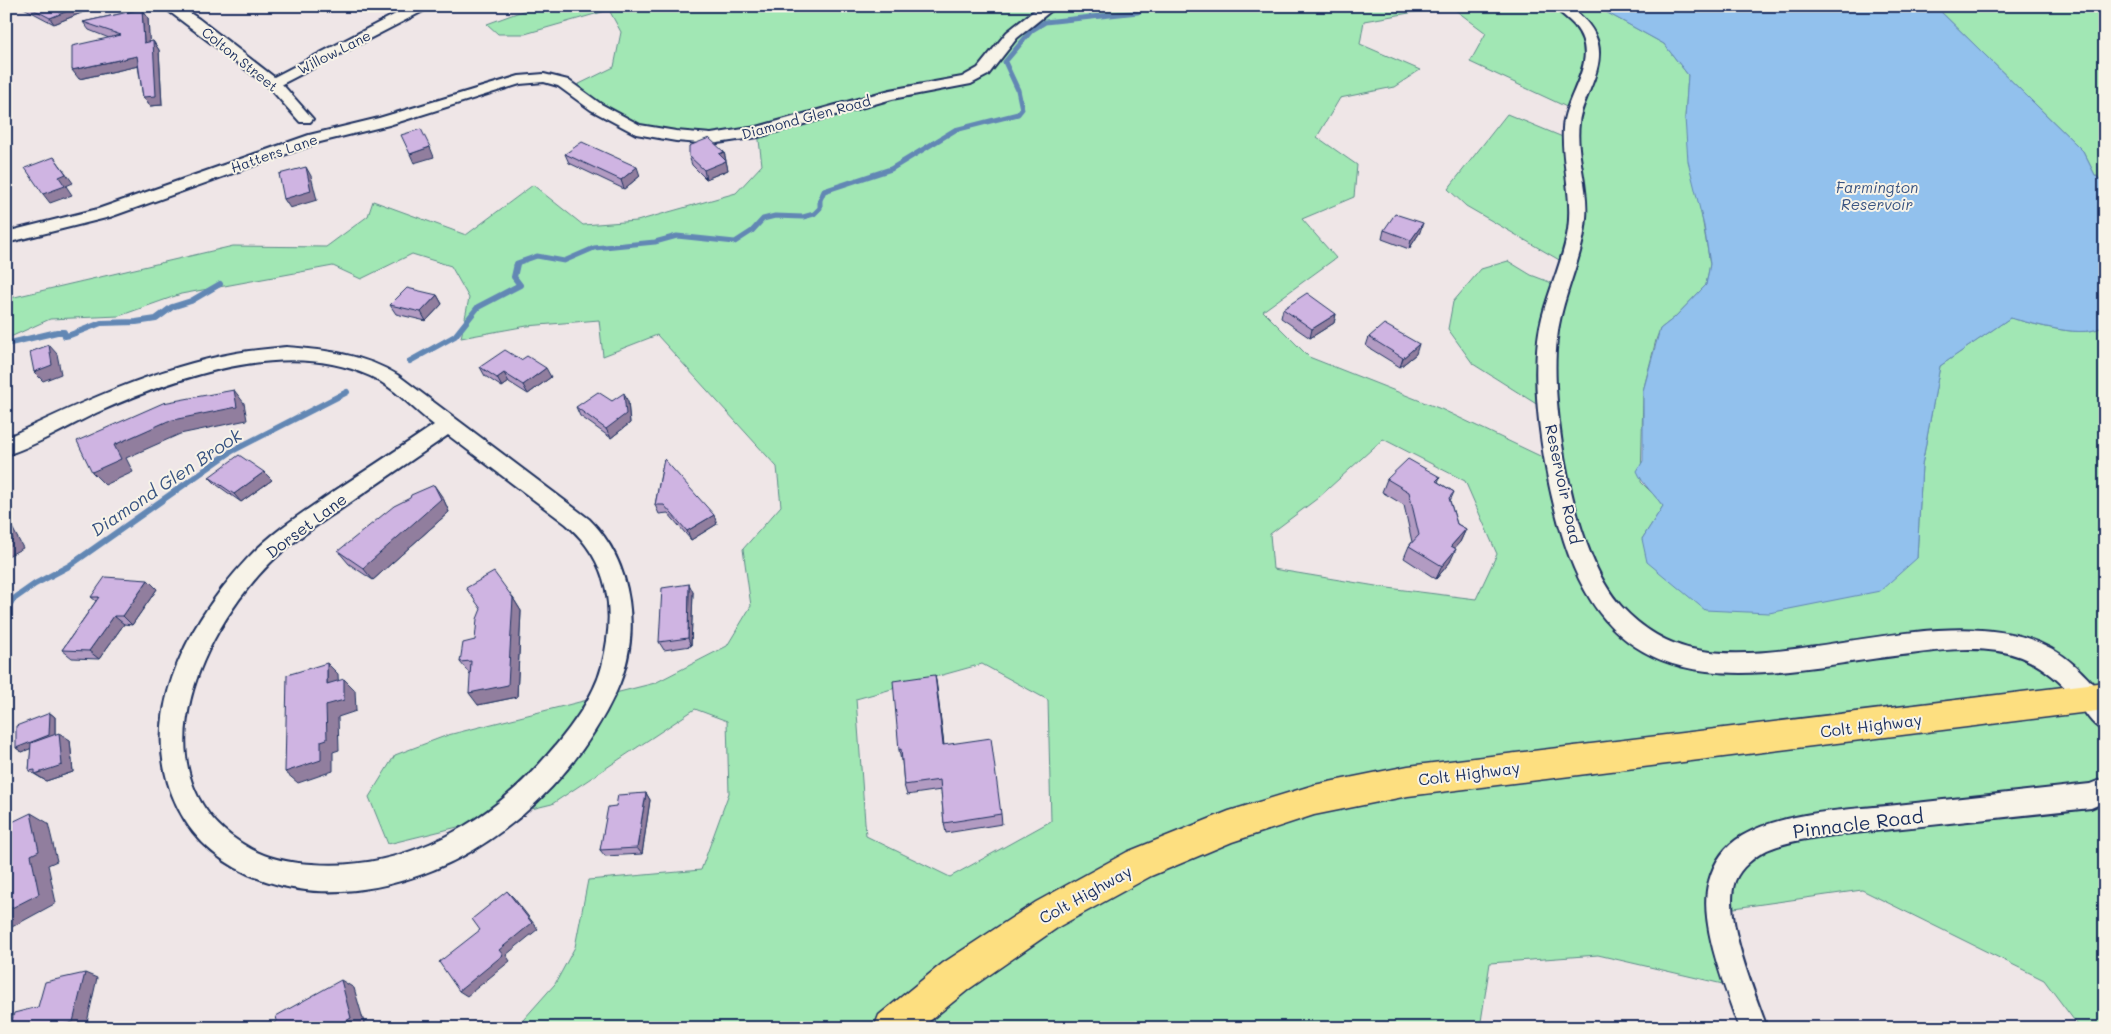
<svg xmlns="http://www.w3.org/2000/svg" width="2111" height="1034" font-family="Mali,sans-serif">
  <rect width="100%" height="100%" fill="#efe6e7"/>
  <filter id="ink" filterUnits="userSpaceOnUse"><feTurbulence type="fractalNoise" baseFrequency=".02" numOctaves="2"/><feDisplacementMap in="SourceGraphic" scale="10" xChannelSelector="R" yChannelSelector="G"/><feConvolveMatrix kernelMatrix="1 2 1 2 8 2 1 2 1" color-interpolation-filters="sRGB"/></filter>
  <g filter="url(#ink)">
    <path fill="#a1e7b4" stroke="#5e8b89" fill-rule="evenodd" d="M536,6H780L788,13L819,6H1308L1319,9L1332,6H1449L1364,21L1360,44L1420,70L1394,87L1340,98L1317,137L1357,165L1354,197L1302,219L1336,258L1263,311L1309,357L1441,409L1557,464L1549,412L1473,364L1448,329L1453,302L1481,269L1508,261L1531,275L1560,286L1568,265L1466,206L1448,189L1507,114L1570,140L1573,110L1470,62L1486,33L1450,6H1595L1664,44L1688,75L1685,118L1710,264L1706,285L1674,318L1660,329L1656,340L1643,391L1641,482L1654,495L1663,506L1642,539L1917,558L1922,465L1940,366L2010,318C2032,323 2086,341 2105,325V1028H2080L2044,980L1862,890L1720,910L1740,988L1598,955L1490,963L1480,1028H516L555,984L575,947L588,880L701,870L729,793L727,721L695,709L552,804L388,844L369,797L395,755L448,735L655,683L727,646L751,606L743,549L781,506L777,467L657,335L603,356L599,320L527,326L461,338L469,298L451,266L412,254L361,279L333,266L181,294L119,316L50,319L6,339V299L233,246L326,247L368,216L373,201L466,235L533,185L583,225L637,221L736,193L762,165L758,132L734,137L636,129L571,88L614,67L621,32L609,10L525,34H498L487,24ZM1383,439L1465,481L1497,554L1476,599L1388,588L1273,569L1270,534L1318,498ZM982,664L1048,700L1051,821L950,877L866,836L856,699Z
      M1935,6H2105V183L2095,175L2083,151Z"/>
    <path fill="#92c1ed" stroke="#6287b4" d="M1595,6H1935L2083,151L2095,175L2105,183V325C2086,341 2032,323 2010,318L1940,366L1922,465L1917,558L1880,591L1769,613L1705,610L1647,562L1642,539L1663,506C1654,494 1643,485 1637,471L1643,461V391L1660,329L1674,318L1706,285L1710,264L1704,226L1688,161L1685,118L1688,75L1664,44Z"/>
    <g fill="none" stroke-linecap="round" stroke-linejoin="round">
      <path stroke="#6287b4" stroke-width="5" d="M516,265L517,263L537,256L564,261L594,248L655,242L677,236L735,242L752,231L763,219L775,216L803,217L814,214L820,208V200L824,191L891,169L955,130L1018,114L1022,109L1018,90L1005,62L1032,30L1045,22L1138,12L1147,6"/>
      <path stroke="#6287b4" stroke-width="6" d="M6,344L57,332H64L65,336L70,335L101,323L136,322L156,319L172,307L191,301L220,284
        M410,361L455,336L478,307L520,285L514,277L517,264
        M8,603L35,584L69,566L232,451L347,392"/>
      <path stroke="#6287b4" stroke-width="8" d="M6,605L10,602"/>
      <g stroke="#1b2f5e" stroke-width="4">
        <path id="minor" d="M162,6H179L199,19L274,77L411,6H429L427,9L282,84L313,119L310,122H300L268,86Z
          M1040,6H1057L1017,38L988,75L971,84L892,99L758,137L711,144L676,141L636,134L591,110L558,86L544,82L520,84L389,125L320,142L110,217L6,243V232L98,209L309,135L379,118L519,76L544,74L568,80L601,104L640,125L676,131L711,134L757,127L890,90L962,77L978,68L1007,32Z
          M1553,6H1569C1602,31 1606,52 1590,89C1586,100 1580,111 1579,123C1575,155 1589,186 1586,218C1583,260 1561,297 1557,339C1549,406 1574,556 1621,606C1641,628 1668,645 1697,650C1806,671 1985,583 2074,665C2082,672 2101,691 2105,701C2107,709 2105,722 2105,731C2092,726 2085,712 2077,701C2056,675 2031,656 1998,651C1966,646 1934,651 1902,655C1762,672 1620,717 1564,541C1546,484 1531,400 1538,340C1542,302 1562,268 1568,230C1573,195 1561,163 1563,128C1565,93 1602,60 1575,26C1569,19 1560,13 1553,6Z
          M286,347C325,350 365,354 399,376L589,519C634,563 642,636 616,692C591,746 550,796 502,831C438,879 344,908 266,881C227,868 196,844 178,808C134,720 186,625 247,559C271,533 301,514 330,494C365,471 400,448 434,425C413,409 394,387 370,376C286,337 175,378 96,413C67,427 37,445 6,455V438C80,403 155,368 236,353C252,350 269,349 286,347ZM448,435L566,524C610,562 616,611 602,666C592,705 556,747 529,775C472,833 394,871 312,864C291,863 269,859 251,849C132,783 197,637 270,563C293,540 321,523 348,504C381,481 415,458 448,435Z
          M2105,778V802L2091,808C2022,815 1952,823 1883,830C1848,834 1799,836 1767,850C1755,856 1740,868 1735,881C1722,916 1755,993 1767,1028H1739C1726,989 1697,921 1709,881C1714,862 1725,846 1742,836C1785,811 1848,810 1897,805C1962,798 2026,791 2090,784Z"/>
      </g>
      <g stroke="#1b2f5e" stroke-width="3">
        <path id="trunk" d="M2105,682V710L1408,796L1314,815L1232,842L1151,876L1060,926L969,989L921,1028H874L879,1015L943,963L1036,902L1127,852L1229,811L1314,785L1408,766Z"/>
      </g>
      <use href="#minor" fill="#f7f3e8" fill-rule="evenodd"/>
      <use href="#trunk" fill="#fddf80" fill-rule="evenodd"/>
    </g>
    <path fill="#b29bc2" stroke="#1b2f5e" d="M20,6H83L86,11L54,24Z
      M142,9L148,18L149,42L153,41L159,50L162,105L150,106L143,97L138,66L79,79L109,38L89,30L83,22Z
      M724,152L728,170L706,179L692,165L689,156Z
      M565,154L640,176L624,189L569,163Z
      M1384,230L1420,232L1409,249L1382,239Z
      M437,295L442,304L426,321L396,314L390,305Z
      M1283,309L1336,314L1334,323L1310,338L1281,318Z
      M1369,337L1416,354L1400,367L1366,346Z
      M521,360L551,377L528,394L509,382L502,387L485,376L480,367Z
      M612,401L628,402L630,423L611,438L580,416L576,407Z
      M664,459L717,524L691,540L668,513L659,514L655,505Z
      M209,477L272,480L241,502L217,485Z
      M1440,477L1438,482L1454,492L1450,501L1457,524L1466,529L1460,542L1454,548L1450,562L1436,579L1404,558L1409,546L1412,542L1404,505L1382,492L1387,479Z
      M443,498L449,512L373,580L349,564L338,551Z
      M157,589L132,625L124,624L99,659L72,658L62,650L96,601L91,597Z
      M693,592L691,646L664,650L659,642Z
      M513,598L521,611L517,697L478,705L470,674L460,662L475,640Z
      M935,675L944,745L1001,814L1002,824L946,833L944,823L941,790L907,795L904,785L902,760L901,761L899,750Z
      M50,713L55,717V734L70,740L73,772L46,781L29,771L31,748L22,752L16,748Z
      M646,793L650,800L642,854L605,856L600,850L616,806Z"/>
    <path fill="#917e9e" stroke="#1b2f5e" d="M80,6H83L86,11L54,24L50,18Z
      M142,9L148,18L150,52L144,43Z
      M153,41L159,50L162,105L150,106L143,97Z
      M137,56L143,65L79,79L72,70Z
      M430,147L434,157L414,163L410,154Z
      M724,152L728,170L706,179L704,170L719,154Z
      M54,157L73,183L66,186L72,195L50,203L43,194Z
      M306,167L311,176L317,200L290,208L284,199Z
      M637,167L640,176L624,189L621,180Z
      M1423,223L1420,232L1409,249L1411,240Z
      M437,295L442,304L426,321L421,312Z
      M1336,314L1334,323L1310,338L1312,329Z
      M1419,344L1416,354L1400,367L1403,358Z
      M49,345L57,354L61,374L43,381L34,372Z
      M546,368L551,377L528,394L523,385Z
      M504,373L509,382L502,387L497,378Z
      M234,390L244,403L247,420L180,434L126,458L133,472L105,485L92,472L114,445Z
      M624,393L628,402L630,423L611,438L606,429Z
      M264,472L272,480L241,502L234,494Z
      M434,485L443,498L449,512L373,580L363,568Z
      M714,515L717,524L691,540L687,531Z
      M6,516L23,548L8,556L6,554Z
      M1466,529L1460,542L1445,559L1451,546Z
      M1456,549L1450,562L1436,579L1442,566Z
      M148,580L157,589L132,625L123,616Z
      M689,584L693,592L691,646L688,638Z
      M513,598L521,611L517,697L478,705L469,693Z
      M114,616L124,624L99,659L89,651Z
      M327,663L338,674L339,696L327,684Z
      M935,675L937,687L945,756L943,745Z
      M344,679L355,690L356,711L338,717L339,750L333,752V771L298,783L285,772L321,741L326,705Z
      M50,713L55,717V739L22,752L16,748Z
      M59,733L70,740L73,772L46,781L35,774Z
      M646,793L650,800L642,854L637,848Z
      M31,813L48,823L57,861L48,865L56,903L12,927L6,925V911L31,855Z
      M507,891L514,898L538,929L506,955L510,961L467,996L459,991L499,950Z
      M85,973L97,978L86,1027L50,1028Z
      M341,980L354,988L365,1026L361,1028H334Z"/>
    <path fill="#cfb4e2" stroke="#1b2f5e" d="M27,6H80L50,18Z
      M142,9L144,43L153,41L156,96L143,97L137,56L72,70V46L121,35L83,22Z
      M421,129L430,147L410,154L401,135Z
      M709,138L724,152L719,154L726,161L704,170L689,156V146Z
      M582,142L637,167L621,180L565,154Z
      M54,157L66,174L59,177L65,186L43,194L25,168Z
      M306,167L311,191L284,199L279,174Z
      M1395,214L1423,223L1411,240L1384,230Z
      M407,288L437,295L421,312L390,305Z
      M1307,293L1336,314L1312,329L1283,309Z
      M1384,324L1419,344L1403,358L1369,337Z
      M49,345L52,365L34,372L30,352Z
      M505,350L521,360L527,356L546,368L523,385L504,373L497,378L480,367Z
      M234,390L237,407L168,421L114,445L121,459L92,472L77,441L163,403Z
      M598,392L612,401L624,393L626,414L606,429L576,407Z
      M239,455L264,472L234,494L209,477Z
      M664,459L714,515L687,531L664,505H655Z
      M1408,459L1440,477L1436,481L1454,492L1449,498L1457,524L1466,529L1451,546L1456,549L1442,566L1409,546L1419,535L1409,492L1387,479Z
      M434,485L441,499L363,568L338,551L394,506L410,498L411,495Z
      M6,527L13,539L6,543Z
      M494,572L513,598L508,685L469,693L471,661L460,662L463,643L475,640L477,619L481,609L466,588Z
      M105,577L148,580L123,616H114L89,651L62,650L99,597H91Z
      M689,584L688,638L659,642L662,588Z
      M327,663V684L344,679V700L326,705L327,739L321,741V760L285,772L287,675Z
      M935,675L943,745L991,738L1001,814L944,823L940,780L904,785L901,749L899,750L893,681Z
      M50,713L49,735L16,748V726Z
      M59,733L62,765L35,774V770L29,771L31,743Z
      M646,793L637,848L600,850L608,807L616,806L618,795Z
      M31,813L39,851L31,855L39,894L6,911V825Z
      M507,891L532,923L499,950L503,955L459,991L439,962L480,930L472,919Z
      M85,973L73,1022L50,1028H10L14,1013L38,1007L45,982Z
      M341,980L351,1018L334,1028H265L277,1021L276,1016Z"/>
  </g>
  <g text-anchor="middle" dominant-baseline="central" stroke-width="4" stroke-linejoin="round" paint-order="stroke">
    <g font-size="14" fill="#1b2f5e" stroke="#f7f3e8">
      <text transform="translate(334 52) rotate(-27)">Willow Lane</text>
      <text transform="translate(240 59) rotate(39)">Colton Street</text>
      <text transform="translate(806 117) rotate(-15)">Diamond Glen Road</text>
      <text transform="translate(274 153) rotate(-19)">Hatters Lane</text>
    </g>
    <g font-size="15" font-style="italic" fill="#395482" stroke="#f7f3e8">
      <text x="1877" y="187">Farmington<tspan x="1877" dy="17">Reservoir</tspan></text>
    </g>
    <g font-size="16" fill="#1b2f5e" stroke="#f7f3e8">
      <text transform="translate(1564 484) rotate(78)">Reservoir Road</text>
      <text transform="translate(306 525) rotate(-37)">Dorset Lane</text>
      <text transform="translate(1871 725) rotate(-7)">Colt Highway</text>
      <text transform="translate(1469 773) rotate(-7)">Colt Highway</text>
      <text transform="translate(1085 894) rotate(-29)">Colt Highway</text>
    </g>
    <g font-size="18" font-style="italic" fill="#395482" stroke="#f7f3e8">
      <text transform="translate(166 482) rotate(-34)">Diamond Glen Brook</text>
    </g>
    <g font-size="19" fill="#1b2f5e" stroke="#f7f3e8">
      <text transform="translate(1858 823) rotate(-7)">Pinnacle Road</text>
    </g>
  </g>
  <rect width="2111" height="1034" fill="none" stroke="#f7f3e8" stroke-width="25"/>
  <rect x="12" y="12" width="2086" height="1009" fill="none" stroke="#1b2f5e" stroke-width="2" filter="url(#ink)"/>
</svg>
